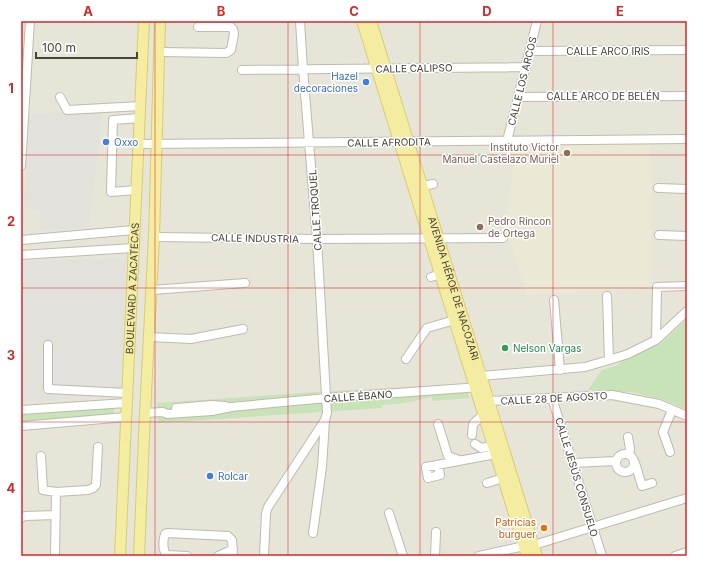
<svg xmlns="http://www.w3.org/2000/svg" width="708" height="577" font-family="Inter,sans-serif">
  <rect width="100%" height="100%" fill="#f3f2ea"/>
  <path fill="#e7e5d8" d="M21,21H687V556H21Z"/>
  <path fill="#e3e1db" d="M102,111L89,228L40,231L41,211L24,207L30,114Z
    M126,258L121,395L21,402V262Z"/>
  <path fill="#ebe9d5" d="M651,145L652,287L527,295L506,230L515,146Z"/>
  <path fill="#c7e3b7" d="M687,319V410L664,400L632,392L588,390L602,370L617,365L626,358L660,344Z
    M464,384L470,398L432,401V397L405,403L382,405V408L158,423L157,403L316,392Z
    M113,406L114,414L21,422V412Z"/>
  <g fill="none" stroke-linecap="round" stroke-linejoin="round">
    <g stroke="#bebbad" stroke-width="10">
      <path id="minor" d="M530,51L687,50
        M160,52L226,53L231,50L234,34L233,29L231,27H198
        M242,70L526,67
        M60,97L67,110L141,106
        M519,97L687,96
        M507,141L537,21
        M138,144L687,139
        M21,166L30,21
        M417,187L433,184
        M658,188L687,189
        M136,190L111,192L113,120L140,118
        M659,235L687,236
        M154,237L317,239L503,238
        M21,240L134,230
        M21,255L133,248
        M431,277L445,273
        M152,290L245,283
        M607,296L609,360
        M554,300L560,370
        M149,337L191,339L243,329
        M656,340L657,287L687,286
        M48,345V389L127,393
        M406,359L427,328L458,319
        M481,376L585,367L609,360L628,354L656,340L687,311
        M552,398L602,556
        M489,401L612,395L659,404L687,416
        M176,408L212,405L225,406
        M21,410L126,403
        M145,413L163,412L167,414L212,411L231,407L327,398L480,387
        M438,424L448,456L459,460
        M21,426L126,417
        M472,435L473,424L483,415
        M628,437L630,449L629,454
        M475,444L481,448L493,446
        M670,452L663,432L672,410
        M616 463a9 9 0 1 1 18 0a9 9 0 1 1-18 0Z
        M41,456L43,490L56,492L88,490L93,488L96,485L98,447
        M573,463L616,461
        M635,463L642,486L652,483
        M438,465L440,475L428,478L426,467L496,454
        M487,483L507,477
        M389,513L403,556
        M21,518L25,516L55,515
        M313,533L322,467L325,421
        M534,545L687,498
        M55,556L56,492
        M187,556L167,555C162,550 163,540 165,534L167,533L228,536L232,540L233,556
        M218,556L233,549
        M264,556L266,513L268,507L325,420L327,413L317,239L303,69L300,21
        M435,556L436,532
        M479,556L524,546
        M675,556L687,552"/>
    </g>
    <g stroke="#d8cd73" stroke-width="12">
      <g id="major">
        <path d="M362,21L527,556"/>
        <path id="s1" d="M371,21L537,556"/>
        <path id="s2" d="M120,556L144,21"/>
        <path d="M139,556L145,413L154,237L160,21"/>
      </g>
    </g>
    <use href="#minor" stroke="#fff" stroke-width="8"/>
    <use href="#major" stroke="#f4eca1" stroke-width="10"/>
  </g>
  <path fill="none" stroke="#d62828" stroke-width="1" stroke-opacity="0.55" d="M155,21V556M288,21V556M420,21V556M553,21V556M21,155H687M21,288H687M21,422H687"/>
  <g fill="#3f7fe0" stroke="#fff" stroke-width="1.5">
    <circle cx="366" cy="82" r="4"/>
    <circle cx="106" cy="142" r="4"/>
    <circle cx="210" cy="476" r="4"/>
  </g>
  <g fill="#8d6e63" stroke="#fff" stroke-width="1.5">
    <circle cx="567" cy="153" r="4"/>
    <circle cx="480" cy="227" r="4"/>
  </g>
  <circle fill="#2e9e5b" stroke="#fff" stroke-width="1.5" cx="505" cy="348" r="4"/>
  <circle fill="#e8710a" stroke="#fff" stroke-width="1.5" cx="544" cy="528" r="4"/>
  <g text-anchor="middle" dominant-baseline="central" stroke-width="3" stroke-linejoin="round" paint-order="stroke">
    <g font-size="10" fill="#464339" stroke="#fff">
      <text x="608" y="51">CALLE ARCO IRIS</text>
      <text transform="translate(414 68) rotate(-1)">CALLE CALIPSO</text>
      <text transform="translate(522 81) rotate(-76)">CALLE LOS ARCOS</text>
      <text x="603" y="96">CALLE ARCO DE BELÉN</text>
      <text transform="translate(389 142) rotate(-1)">CALLE AFRODITA</text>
      <text transform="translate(315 210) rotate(-94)">CALLE TROQUEL</text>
      <text transform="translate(255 238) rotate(1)">CALLE INDUSTRIA</text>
      <text stroke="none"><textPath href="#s2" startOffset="268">BOULEVARD A ZACATECAS</textPath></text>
      <text stroke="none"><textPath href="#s1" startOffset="280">AVENIDA HÉROE DE NACOZARI</textPath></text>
      <text transform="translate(358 396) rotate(-4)">CALLE ÉBANO</text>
      <text transform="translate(554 398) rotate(-3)">CALLE 28 DE AGOSTO</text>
      <text transform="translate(577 477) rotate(73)">CALLE JESÚS CONSUELO</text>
    </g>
    <g font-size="10" fill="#366cbe" stroke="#fff" text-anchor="start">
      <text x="358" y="76" text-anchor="end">Hazel<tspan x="358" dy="12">decoraciones</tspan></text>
      <text x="114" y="142">Oxxo</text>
      <text x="218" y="476">Rolcar</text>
    </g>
    <g font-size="10" fill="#785e54" stroke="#fff" text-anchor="end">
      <text x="559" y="147">Instituto Victor<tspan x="559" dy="12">Manuel Castelazo Muriel</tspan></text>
      <text x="488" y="221" text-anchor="start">Pedro Rincon<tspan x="488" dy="12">de Ortega</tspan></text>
    </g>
    <g font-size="10" fill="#27864d" stroke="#fff" text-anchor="start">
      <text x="513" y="348">Nelson Vargas</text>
    </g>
    <g font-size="10" fill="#c56008" stroke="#fff" text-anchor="end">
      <text x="536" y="522">Patricias<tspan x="536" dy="12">burguer</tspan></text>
    </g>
  </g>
  <rect width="708" height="577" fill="none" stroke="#ffffff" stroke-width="44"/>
  <path d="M36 52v6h101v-6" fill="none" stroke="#464339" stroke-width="2"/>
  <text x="42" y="52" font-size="12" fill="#464339" stroke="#ffffff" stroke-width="3" paint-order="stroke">100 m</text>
  <rect x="22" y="22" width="664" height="533" fill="none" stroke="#d62828" stroke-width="1.5"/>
  <g font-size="13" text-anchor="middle" font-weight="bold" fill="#d62828">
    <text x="88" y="16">A</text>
    <text x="221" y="16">B</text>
    <text x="354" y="16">C</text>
    <text x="487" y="16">D</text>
    <text x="620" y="16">E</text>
    <text x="11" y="93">1</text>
    <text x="11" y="226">2</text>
    <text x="11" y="360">3</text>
    <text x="11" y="493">4</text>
  </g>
</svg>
